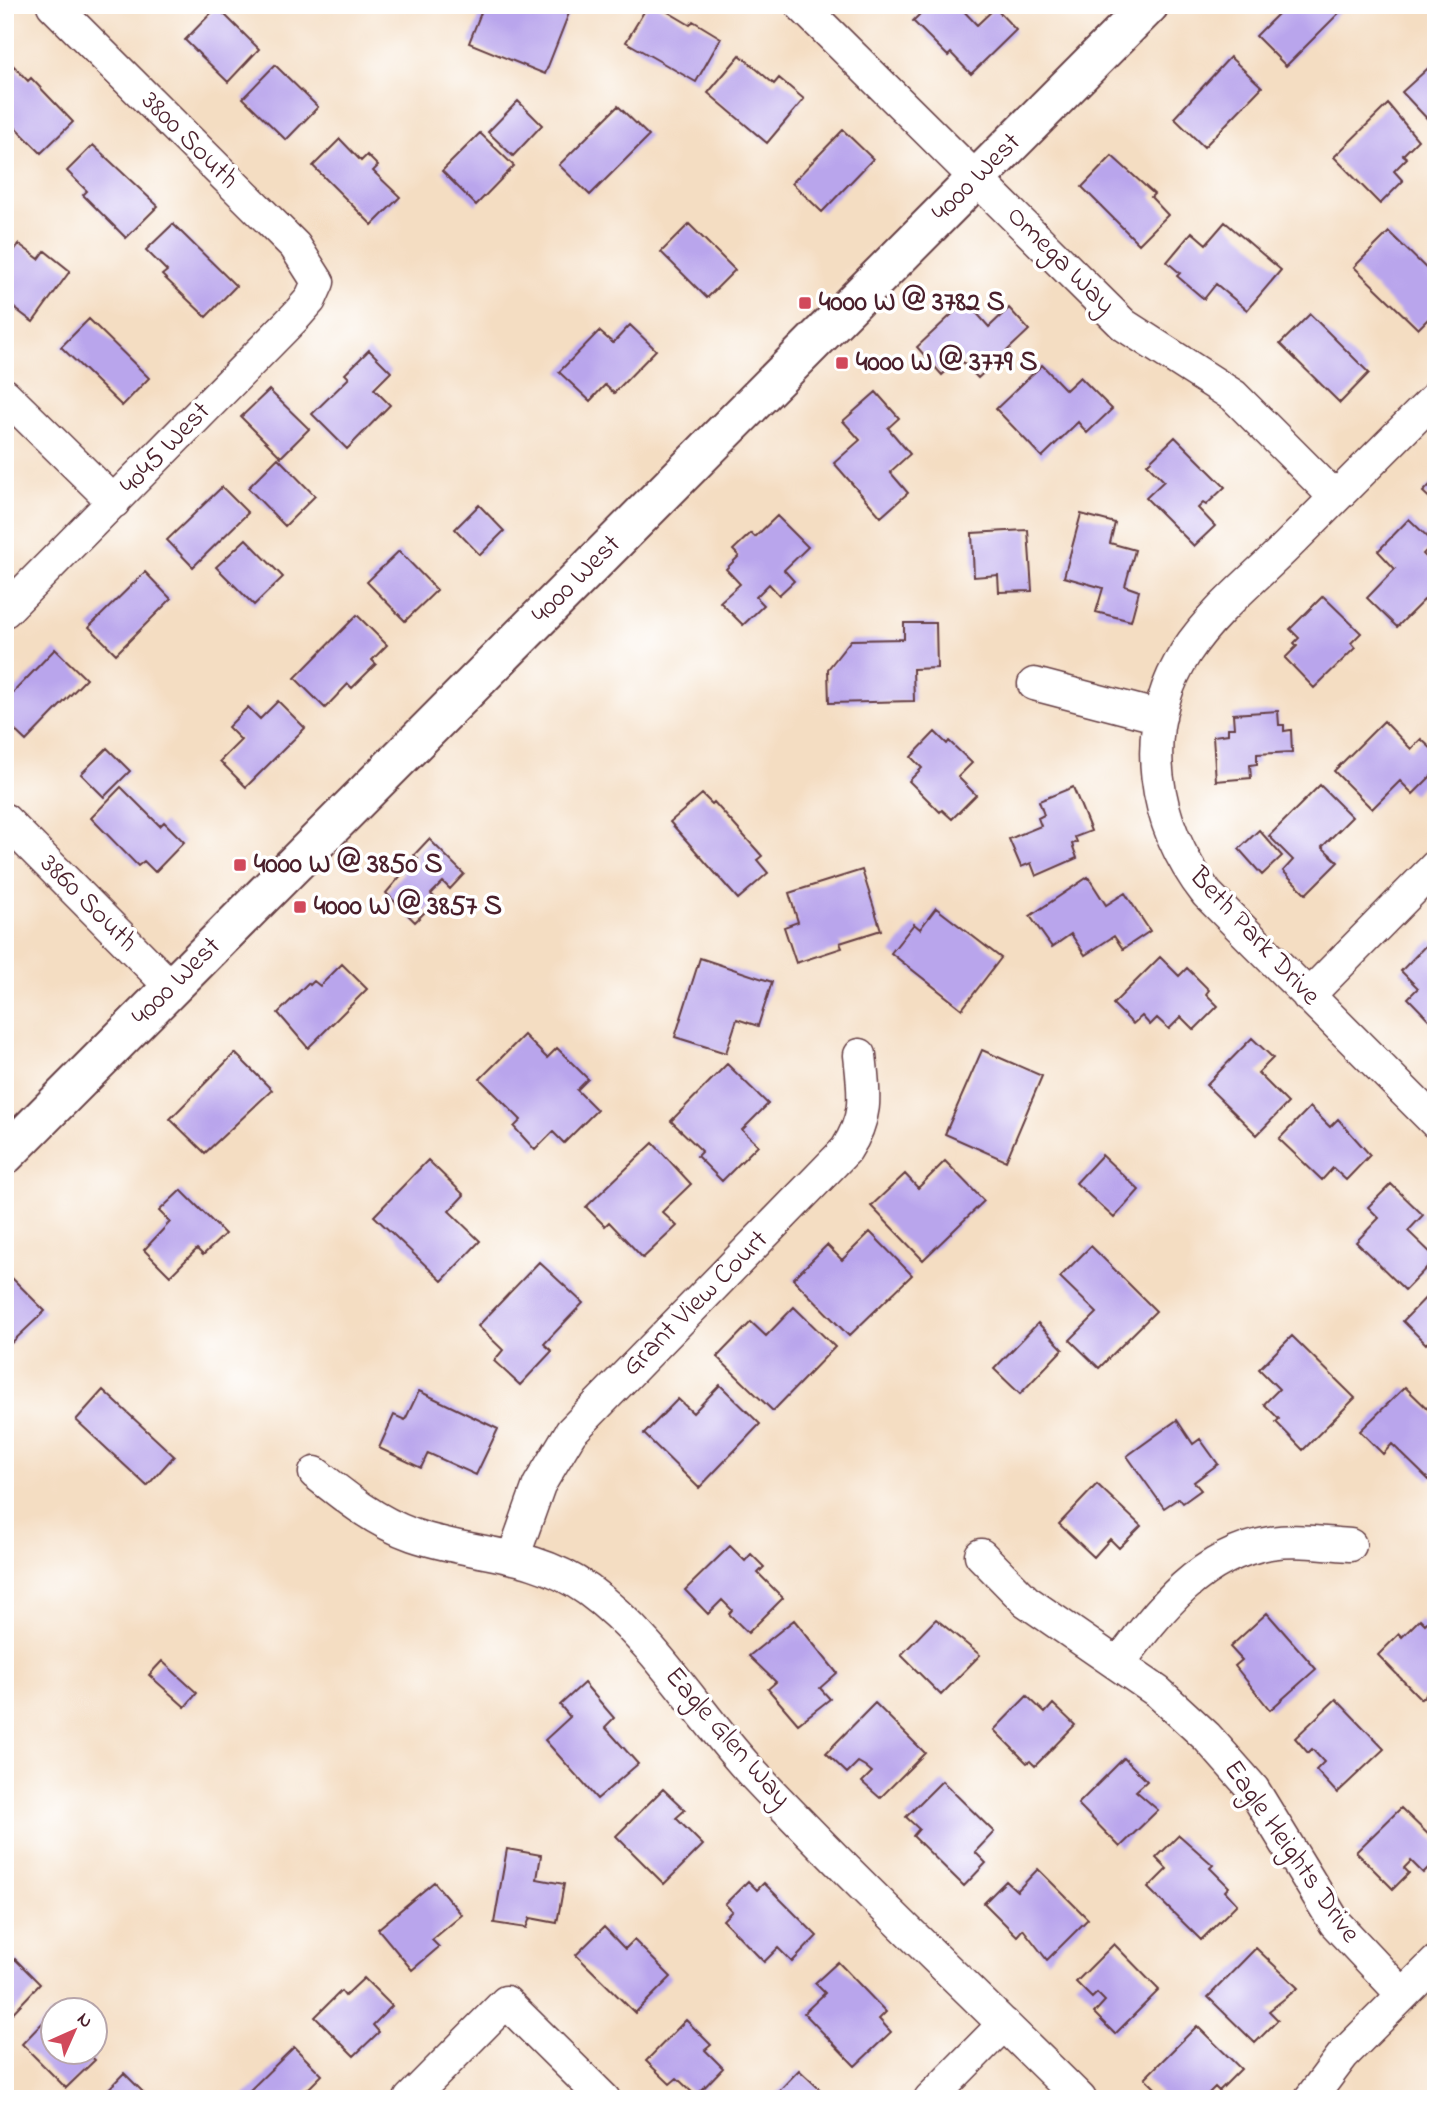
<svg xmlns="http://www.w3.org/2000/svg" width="1441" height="2104" font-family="'Indie Flower',sans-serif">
  <rect width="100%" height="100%" fill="#fff"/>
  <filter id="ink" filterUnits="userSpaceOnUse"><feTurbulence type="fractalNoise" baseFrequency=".0143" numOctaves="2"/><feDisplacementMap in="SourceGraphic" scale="14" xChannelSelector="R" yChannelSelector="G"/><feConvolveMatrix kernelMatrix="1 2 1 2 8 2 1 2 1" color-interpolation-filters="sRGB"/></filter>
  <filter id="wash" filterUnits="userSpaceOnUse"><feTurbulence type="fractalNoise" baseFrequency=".00686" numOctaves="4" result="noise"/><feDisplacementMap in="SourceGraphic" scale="28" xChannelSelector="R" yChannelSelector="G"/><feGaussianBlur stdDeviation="1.57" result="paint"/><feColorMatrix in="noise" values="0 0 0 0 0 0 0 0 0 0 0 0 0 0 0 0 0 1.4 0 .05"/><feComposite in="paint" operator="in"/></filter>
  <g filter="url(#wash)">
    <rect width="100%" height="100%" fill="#f4ddc2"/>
    <g id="blocks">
      <path fill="#b9a5ec" d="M484,5H503L531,17L536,5H551L569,13L545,74L469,43Z
        M648,5H656L690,25L693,21L721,38L696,82L626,42Z
        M929,5H958L977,25L995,8L1016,30L971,74L951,53L948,56L913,21Z
        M1287,5L1345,7L1286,66L1256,36Z
        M217,7L259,49L228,82L185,40Z
        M740,55L774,84L779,78L804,99L767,143L708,93Z
        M1230,57L1262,87L1204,147L1174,118Z
        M8,60L28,81L31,78L73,122L41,153L5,117Z
        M1436,61V124L1434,126L1402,92Z
        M275,65L318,107L286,140L243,98Z
        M518,101L542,125L513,156L488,132Z
        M1388,104L1418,140L1403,155L1407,158L1394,171L1403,181L1380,204L1334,157Z
        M618,106L649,136L590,195L559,165Z
        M843,130L873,159L822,212L792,183Z
        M480,133L514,166L476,205L442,171Z
        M340,139L361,161L367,155L378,166L373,171L400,197L372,225L313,166Z
        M93,145L158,206L126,238L83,195L87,191L67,171Z
        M1112,156L1154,194L1151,197L1168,215L1139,244L1082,187Z
        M1225,222L1281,270L1247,310L1216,284L1204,299L1177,276L1180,273L1167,262L1192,232L1206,244Z
        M173,224L236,286L206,317L162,275L167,271L146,250Z
        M689,224L735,270L707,298L661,252Z
        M1389,232L1436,278V311L1418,329L1354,267Z
        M19,244L39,259L45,251L70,271L33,322L5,301V251L11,255Z
        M966,301L989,327L1009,308L1029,330L978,378L960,359L942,375L917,347Z
        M1310,314L1369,373L1340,403L1280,344Z
        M89,319L149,378L122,406L61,347Z
        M630,325L656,350L614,393L605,385L590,401L559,372L599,331L613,343Z
        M369,350L391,372L374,389L390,405L347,449L312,414L349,378L345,374Z
        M1042,365L1066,390L1080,377L1112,409L1087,433L1078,422L1042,457L996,409Z
        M269,390L309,429L281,457L241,417Z
        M876,392L899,418L888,428L910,454L890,472L908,493L881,517L834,463L860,440L843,421Z
        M1175,437L1225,487L1206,505L1203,503L1198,508L1215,526L1194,546L1146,498L1164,481L1147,464Z
        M278,458L315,496L285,526L248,488Z
        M1436,479V504L1423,492Z
        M222,487L248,513L193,567L167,540Z
        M479,505L504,531L480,555L455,529Z
        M1081,514L1115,523L1110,543L1135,550L1125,586L1139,591L1131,621L1096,612L1103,588L1064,577Z
        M777,516L808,547L784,570L794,581L779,595L769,584L756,597L764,605L743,625L720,602L740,584L726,569L739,556L733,550L751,533L755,537Z
        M1409,519L1434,543L1423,554L1436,567V588L1397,627L1367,598L1395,569L1378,551Z
        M1028,530L1032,591L999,592L998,575L974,577L972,533Z
        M246,539L283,577L254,605L216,567Z
        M399,551L437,590L405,621L367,582Z
        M145,572L171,599L116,654L89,627Z
        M1323,596L1361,633L1351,643L1355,648L1314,688L1285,658L1297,646L1294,643L1299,638L1290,629Z
        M357,615L387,645L372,660L376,664L352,688L348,684L325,708L295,678Z
        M904,623H936L937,668L913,669L914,701L829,703L828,669L851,640L904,639Z
        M55,649L86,679L26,741L5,721V701Z
        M278,701L305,728L246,787L220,761L241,740L228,727L248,707L260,719Z
        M1278,711L1279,725H1284V731L1291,730L1292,752L1257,754V764L1250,765L1251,778L1216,781L1213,736L1228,734V728H1234L1233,714Z
        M1384,721L1411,749L1421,739L1436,753V771L1413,794L1400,781L1372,809L1334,771Z
        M935,732L947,744L949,741L972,763L958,777L976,795L952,819L942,810L940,812L909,781L922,768L911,757Z
        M107,748L130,771L104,797L81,774Z
        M1320,785L1352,817L1322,847L1338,862L1306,894L1283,871L1293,860L1269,836Z
        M121,787L160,826L164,822L184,842L155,872L144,861L138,866L91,818Z
        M1073,787L1091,831L1075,837L1077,842L1072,844L1077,858L1036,876L1031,863L1021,867L1009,839L1041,826L1038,818L1044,815L1039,801Z
        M702,794L712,804L714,802L762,856L757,860L768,873L738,899L670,822Z
        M1259,830L1282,856L1262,875L1239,849Z
        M429,839L464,874L450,889L443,882L431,894L437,900L415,922L386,893L403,873L401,870L405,867L407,869L418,859L414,855Z
        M862,870L881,930L840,943L842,948L796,963L784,927L798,922L789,893Z
        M1088,877L1106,905L1125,893L1150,931L1123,949L1114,936L1085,955L1071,934L1052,947L1030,916Z
        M936,908L1001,958L962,1009L891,953L914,924L920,929Z
        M1431,940L1436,944V1027L1408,998L1418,988L1401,971Z
        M1160,957L1179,976L1187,968L1209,990L1206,994L1218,1006L1194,1030L1181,1017L1169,1029L1157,1018L1150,1025L1142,1016L1133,1024L1113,1004Z
        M700,958L772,982L758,1026L737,1019L726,1053L675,1037Z
        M342,964L367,989L308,1048L278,1013L308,983L310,985L314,981L320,986Z
        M524,1035L547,1058L557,1048L588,1079L577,1090L597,1110L564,1143L553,1132L535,1150L514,1127L521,1120L480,1079Z
        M1252,1038L1273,1058L1258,1073L1288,1103L1257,1135L1206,1085Z
        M982,1050L1042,1076L1006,1161L945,1134Z
        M235,1053L272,1090L205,1153L170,1119Z
        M727,1064L768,1104L742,1130L758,1145L722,1181L697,1156L702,1151L671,1121Z
        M1310,1107L1330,1127L1338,1119L1370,1155L1346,1180L1333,1168L1322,1180L1279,1139Z
        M653,1143L691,1184L662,1212L677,1226L643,1258L609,1222L605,1226L586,1207Z
        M1102,1155L1139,1190L1114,1218L1076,1183Z
        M428,1160L464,1195L449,1211L480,1241L442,1281L374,1216Z
        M945,1161L984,1201L923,1260L871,1206L905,1174L918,1188Z
        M1391,1184L1423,1215L1408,1231L1436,1258L1405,1290L1356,1242L1379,1218L1368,1207Z
        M181,1190L225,1234L203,1255L197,1249L170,1276L144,1250L170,1222L159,1211Z
        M870,1232L912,1275L849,1336L793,1279L827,1245L842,1260Z
        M1091,1246L1156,1311L1099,1368L1070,1340L1097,1313L1060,1277Z
        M539,1262L583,1303L544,1344L552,1351L520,1385L494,1361L503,1350L478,1326Z
        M12,1278L45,1311L5,1349V1285Z
        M1436,1287V1334L1426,1344L1403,1321Z
        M794,1307L835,1347L773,1411L717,1357L751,1322L766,1336Z
        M1038,1323L1063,1349L1020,1394L994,1369Z
        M1292,1336L1355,1398L1303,1450L1276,1422L1279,1419L1264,1404L1279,1389L1259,1369Z
        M720,1385L760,1424L699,1488L644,1434L678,1399L693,1413Z
        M1405,1387L1436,1417V1473L1429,1480L1392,1444L1383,1454L1360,1431Z
        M103,1390L174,1456L147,1486L76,1420Z
        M419,1391L498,1429L476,1475L428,1453L421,1468L379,1448L394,1415L405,1420Z
        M1177,1420L1193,1444L1200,1439L1218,1464L1194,1482L1201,1490L1183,1503L1179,1498L1164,1508L1127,1456Z
        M1097,1484L1141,1526L1119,1548L1110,1539L1094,1557L1059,1524Z
        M730,1546L745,1561L751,1554L764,1567L758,1573L783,1598L748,1633L729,1614L732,1610L722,1600L708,1614L685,1590Z
        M1267,1613L1316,1669L1270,1710L1235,1666L1242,1660L1230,1647Z
        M1436,1614V1685L1421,1699L1378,1655L1399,1634L1402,1637L1420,1619L1425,1624Z
        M936,1619L980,1655L941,1695L901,1655Z
        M794,1620L837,1673L820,1688L830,1699L798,1724L768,1689L776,1682L749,1656Z
        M162,1661L197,1693L185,1707L149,1675Z
        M584,1683L614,1718L605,1727L638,1764L597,1799L545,1740L570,1717L560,1705Z
        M1027,1696L1045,1713L1053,1704L1075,1725L1035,1766L1030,1761L1027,1763L994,1730Z
        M1336,1699L1384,1749L1337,1793L1316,1770L1324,1762L1312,1749L1308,1753L1295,1738Z
        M875,1703L925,1753L880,1798L862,1782L872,1772L865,1766L858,1762L847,1773L826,1753Z
        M1124,1758L1147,1781L1136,1791L1158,1810L1120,1847L1078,1804Z
        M942,1781L994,1832L975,1852L986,1863L964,1886L913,1836L919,1829L906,1817Z
        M663,1789L685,1810L676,1818L703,1845L664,1884L616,1836Z
        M1401,1808L1436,1842V1860L1423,1873L1411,1861L1404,1868L1409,1873L1393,1889L1356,1852Z
        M1179,1835L1213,1865L1210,1868L1229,1887L1225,1891L1237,1904L1201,1940L1148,1888L1167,1869L1156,1858Z
        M507,1849L541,1855L537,1879L564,1884L557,1923L530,1918L526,1928L494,1923Z
        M1038,1869L1088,1919L1047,1960L1023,1929L1017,1936L984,1903L1006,1881L1017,1891Z
        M748,1881L757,1890L764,1883L817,1936L792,1962L778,1948L764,1962L723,1920L732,1911L725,1904Z
        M434,1882L462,1915L432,1940L439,1947L412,1970L378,1929Z
        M604,1927L625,1949L634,1940L671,1977L635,2013L576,1955Z
        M1114,1944L1159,1990L1115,2034L1094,2013L1105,2001L1097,1993L1092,1998L1076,1982Z
        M1256,1948L1298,1988L1269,2011L1278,2020L1255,2043L1208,1997Z
        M5,1956L12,1962L15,1959L40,1984L5,2021Z
        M838,1962L886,2012L879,2019L891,2032L855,2066L804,2013L825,1993L815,1983Z
        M364,1978L392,2006L373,2025L379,2032L354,2056L315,2017L341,1991L345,1996Z
        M52,2013V2052H86L95,2060L66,2088L22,2044Z
        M686,2020L711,2045L705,2050L723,2068L696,2096L677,2078L670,2084L646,2061Z
        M1197,2026L1241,2069L1219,2091L1215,2087L1203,2099H1166L1145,2078Z
        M294,2047L322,2075L298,2099H245L243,2097Z
        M799,2070L827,2096L771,2099Z
        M124,2073L150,2099H99Z"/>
    </g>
  </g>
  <g filter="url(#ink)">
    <use href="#blocks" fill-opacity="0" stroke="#643c42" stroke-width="2"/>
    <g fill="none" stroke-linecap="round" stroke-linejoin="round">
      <g stroke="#643c42" stroke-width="35">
        <path id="minor" d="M801,5L1124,325L1234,396L1335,497
          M5,395L114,502
          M1436,397C1387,446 1338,495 1289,544C1255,578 1213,611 1186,652C1136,730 1153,825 1207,894L1436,1123
          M5,611L296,316L310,300L318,282L295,246L53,5
          M1034,684L1160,717
          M5,820L172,988
          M1308,996L1436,866
          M315,1473C345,1497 376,1522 413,1535C474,1556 532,1550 588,1590C655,1639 697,1714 754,1775C859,1886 971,1991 1080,2099
          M514,1555L539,1485L571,1432L846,1150C869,1115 864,1093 860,1055
          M981,1555L1026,1601L1158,1692L1207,1737L1253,1789L1335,1923L1403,1995
          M1119,1663C1159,1610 1200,1555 1270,1543C1296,1539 1324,1543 1350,1545
          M410,2099L506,2002L604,2099
          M930,2099L1004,2024
          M1310,2099L1343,2055L1436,1962"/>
      </g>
      <g stroke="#643c42" stroke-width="42">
        <path id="tertiary" d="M5,1155L1149,5"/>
      </g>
      <use href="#minor" stroke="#fff" stroke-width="32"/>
      <use href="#tertiary" stroke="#fff" stroke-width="38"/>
    </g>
  </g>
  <g fill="#d1495b" stroke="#fff" stroke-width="2.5">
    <rect x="798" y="296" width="14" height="14" rx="3.5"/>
    <rect x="835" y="356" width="14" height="14" rx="3.5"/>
    <rect x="233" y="858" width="14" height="14" rx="3.5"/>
    <rect x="293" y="900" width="14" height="14" rx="3.5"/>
  </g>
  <g text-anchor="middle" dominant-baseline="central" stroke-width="7" stroke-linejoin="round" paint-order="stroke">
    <g font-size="28" fill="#4a1f2b" stroke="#fff">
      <text transform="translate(189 141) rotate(45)">3800 South</text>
      <text transform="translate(977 178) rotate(-45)">4000 West</text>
      <text transform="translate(1060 261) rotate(45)">Omega Way</text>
      <text transform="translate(166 449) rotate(-46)">4045 West</text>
      <text transform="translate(577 580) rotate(-45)">4000 West</text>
      <text transform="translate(88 904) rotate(45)">3860 South</text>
      <text transform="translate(1254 937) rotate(47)">Beth Park Drive</text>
      <text transform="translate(177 982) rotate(-45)">4000 West</text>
      <text transform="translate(696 1304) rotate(-45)">Grant View Court</text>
      <text transform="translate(727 1738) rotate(49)">Eagle Glen Way</text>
      <text transform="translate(1291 1852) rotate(55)">Eagle Heights Drive</text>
    </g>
    <g font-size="28" font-weight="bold" fill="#4a1f2b" stroke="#fff" text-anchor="start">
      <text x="819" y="303">4000 W @ 3782 S</text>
      <text x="856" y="363">4000 W @ 3779 S</text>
      <text x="254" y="865">4000 W @ 3850 S</text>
      <text x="314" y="907">4000 W @ 3857 S</text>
    </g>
  </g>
  <rect width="1441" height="2104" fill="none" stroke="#fff" stroke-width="28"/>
  <g transform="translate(74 2031) rotate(45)"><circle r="33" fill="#ffffff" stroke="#b7a5aa" stroke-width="2"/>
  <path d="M0-5L12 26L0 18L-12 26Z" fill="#d1495b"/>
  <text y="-10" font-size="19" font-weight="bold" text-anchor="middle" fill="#4a1f2b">N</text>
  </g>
</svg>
